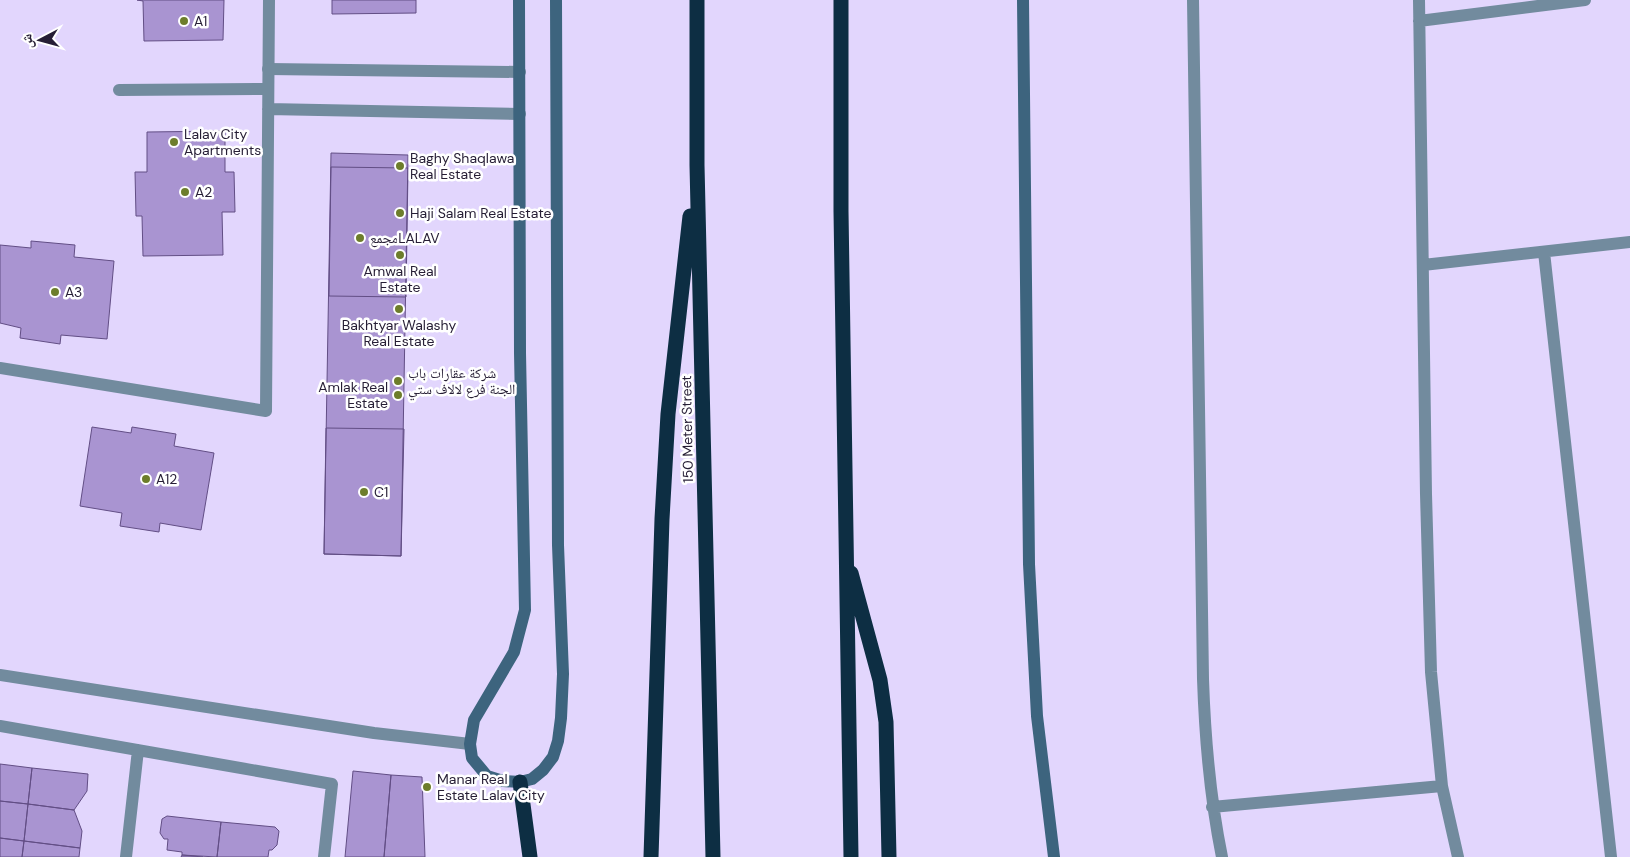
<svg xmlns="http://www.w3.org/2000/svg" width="1630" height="857" font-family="'DM Sans','Noto Naskh Arabic',sans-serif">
  <rect width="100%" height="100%" fill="#e2d6fd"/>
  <path fill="#a994d1" stroke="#624e85" d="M137,0H224L223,40L144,41L143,1Z
    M332,0H416V13L332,14Z
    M225,131V172H234L235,212H222L223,255L143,256L142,216H136L135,172H147V132Z
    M331,153L408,155L401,556L324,554Z
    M331,167L408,168L406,297L329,296Z
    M31,241L75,245L74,257L114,261L107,339L61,335L60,344L20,338L21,328L0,323V245L31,248Z
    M92,427L131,433L132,427L176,434L174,446L214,453L201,530L160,523L159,532L120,526L122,513L80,506Z
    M326,428L404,429L401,556L324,554Z
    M0,764L32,768L28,804L0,801Z
    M32,768L88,774L87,791L74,810L28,804Z
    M353,771L391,775L384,857H345Z
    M391,775L422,777L425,857H384Z
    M0,801L28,804L24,841L0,838Z
    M28,804L74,810L82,831L80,848L24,841Z
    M167,816L221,822L217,857L182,855V852L167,850L168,839H164L160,833L162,819Z
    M221,822L275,827L279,831L277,845L272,850H269L268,857H217Z
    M0,838L24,841L22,857H0Z
    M24,841L80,848L79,857H22Z
    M182,855L203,857H181Z"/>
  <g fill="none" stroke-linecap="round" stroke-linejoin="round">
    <path stroke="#728b9e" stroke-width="12" d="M119,90L268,89
      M268,109L520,114
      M0,368L266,411L269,0
      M0,675L374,733L470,744"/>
    <path stroke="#728b9e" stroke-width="12" d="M1193,0L1203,679C1205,739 1210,798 1222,857
      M1419,0L1426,494L1431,672L1442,786L1458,857
      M1419,21L1585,0
      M268,69L520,72
      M1544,252L1611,857
      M1423,265L1630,242
      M0,726L332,784L324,857
      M1212,807L1442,786
      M126,857L138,750"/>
    <path stroke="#3d647e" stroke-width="12" d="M519,0L520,353L525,610L514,652L474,720L470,744L472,758L487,776L503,781L520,782L532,779L543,770L553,757L558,741L561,718L563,674L558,545L556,0
      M1023,0L1029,564L1037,716L1054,857"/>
    <path stroke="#0d2e43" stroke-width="15" d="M697,0V165L713,857
      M841,0V211L851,857
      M851,573L880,680L886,722L889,857
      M520,782L530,857
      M651,857L662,519L668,414L690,216"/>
  </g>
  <g fill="#6d7d2b" stroke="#fff" stroke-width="2">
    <circle cx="184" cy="21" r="5"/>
    <circle cx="174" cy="142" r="5"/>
    <circle cx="400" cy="166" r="5"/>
    <circle cx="185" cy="192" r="5"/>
    <circle cx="400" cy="213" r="5"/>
    <circle cx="360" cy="238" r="5"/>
    <circle cx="400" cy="255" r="5"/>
    <circle cx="55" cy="292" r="5"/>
    <circle cx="399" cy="309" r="5"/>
    <circle cx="398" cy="381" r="5"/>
    <circle cx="398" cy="395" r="5"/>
    <circle cx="146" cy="479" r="5"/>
    <circle cx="364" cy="492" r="5"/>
    <circle cx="427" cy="787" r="5"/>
  </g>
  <g text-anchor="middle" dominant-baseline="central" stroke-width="5" stroke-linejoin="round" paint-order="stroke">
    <g font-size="14" fill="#261e35" stroke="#fff" text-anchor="start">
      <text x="194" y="21">A1</text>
      <text x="184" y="134">Lalav City<tspan x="184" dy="16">Apartments</tspan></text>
      <text x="410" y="158">Baghy Shaqlawa<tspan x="410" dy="16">Real Estate</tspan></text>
      <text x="195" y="192">A2</text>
      <text x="410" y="213">Haji Salam Real Estate</text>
      <text x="370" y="238">مجمعLALAV</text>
      <text x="400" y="271" text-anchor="middle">Amwal Real<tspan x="400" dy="16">Estate</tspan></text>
      <text x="65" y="292">A3</text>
      <text x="399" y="325" text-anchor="middle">Bakhtyar Walashy<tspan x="399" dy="16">Real Estate</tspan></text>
      <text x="408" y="373">شركة عقارات باب<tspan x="408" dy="16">الجنة فرع لالاف ستي</tspan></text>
      <text x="388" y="387" text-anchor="end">Amlak Real<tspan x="388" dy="16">Estate</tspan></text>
      <text x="156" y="479">A12</text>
      <text x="374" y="492">C1</text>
      <text x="437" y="779">Manar Real<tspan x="437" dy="16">Estate Lalav City</tspan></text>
    </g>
    <g font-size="14" fill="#261e35" stroke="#fff">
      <text transform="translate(687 429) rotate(-91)">150 Meter Street</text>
    </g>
  </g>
  <g transform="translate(40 40) rotate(264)" stroke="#ffffff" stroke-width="4" paint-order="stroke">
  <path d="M0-4L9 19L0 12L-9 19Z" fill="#261e35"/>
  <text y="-8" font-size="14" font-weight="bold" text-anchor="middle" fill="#261e35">ش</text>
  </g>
</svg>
